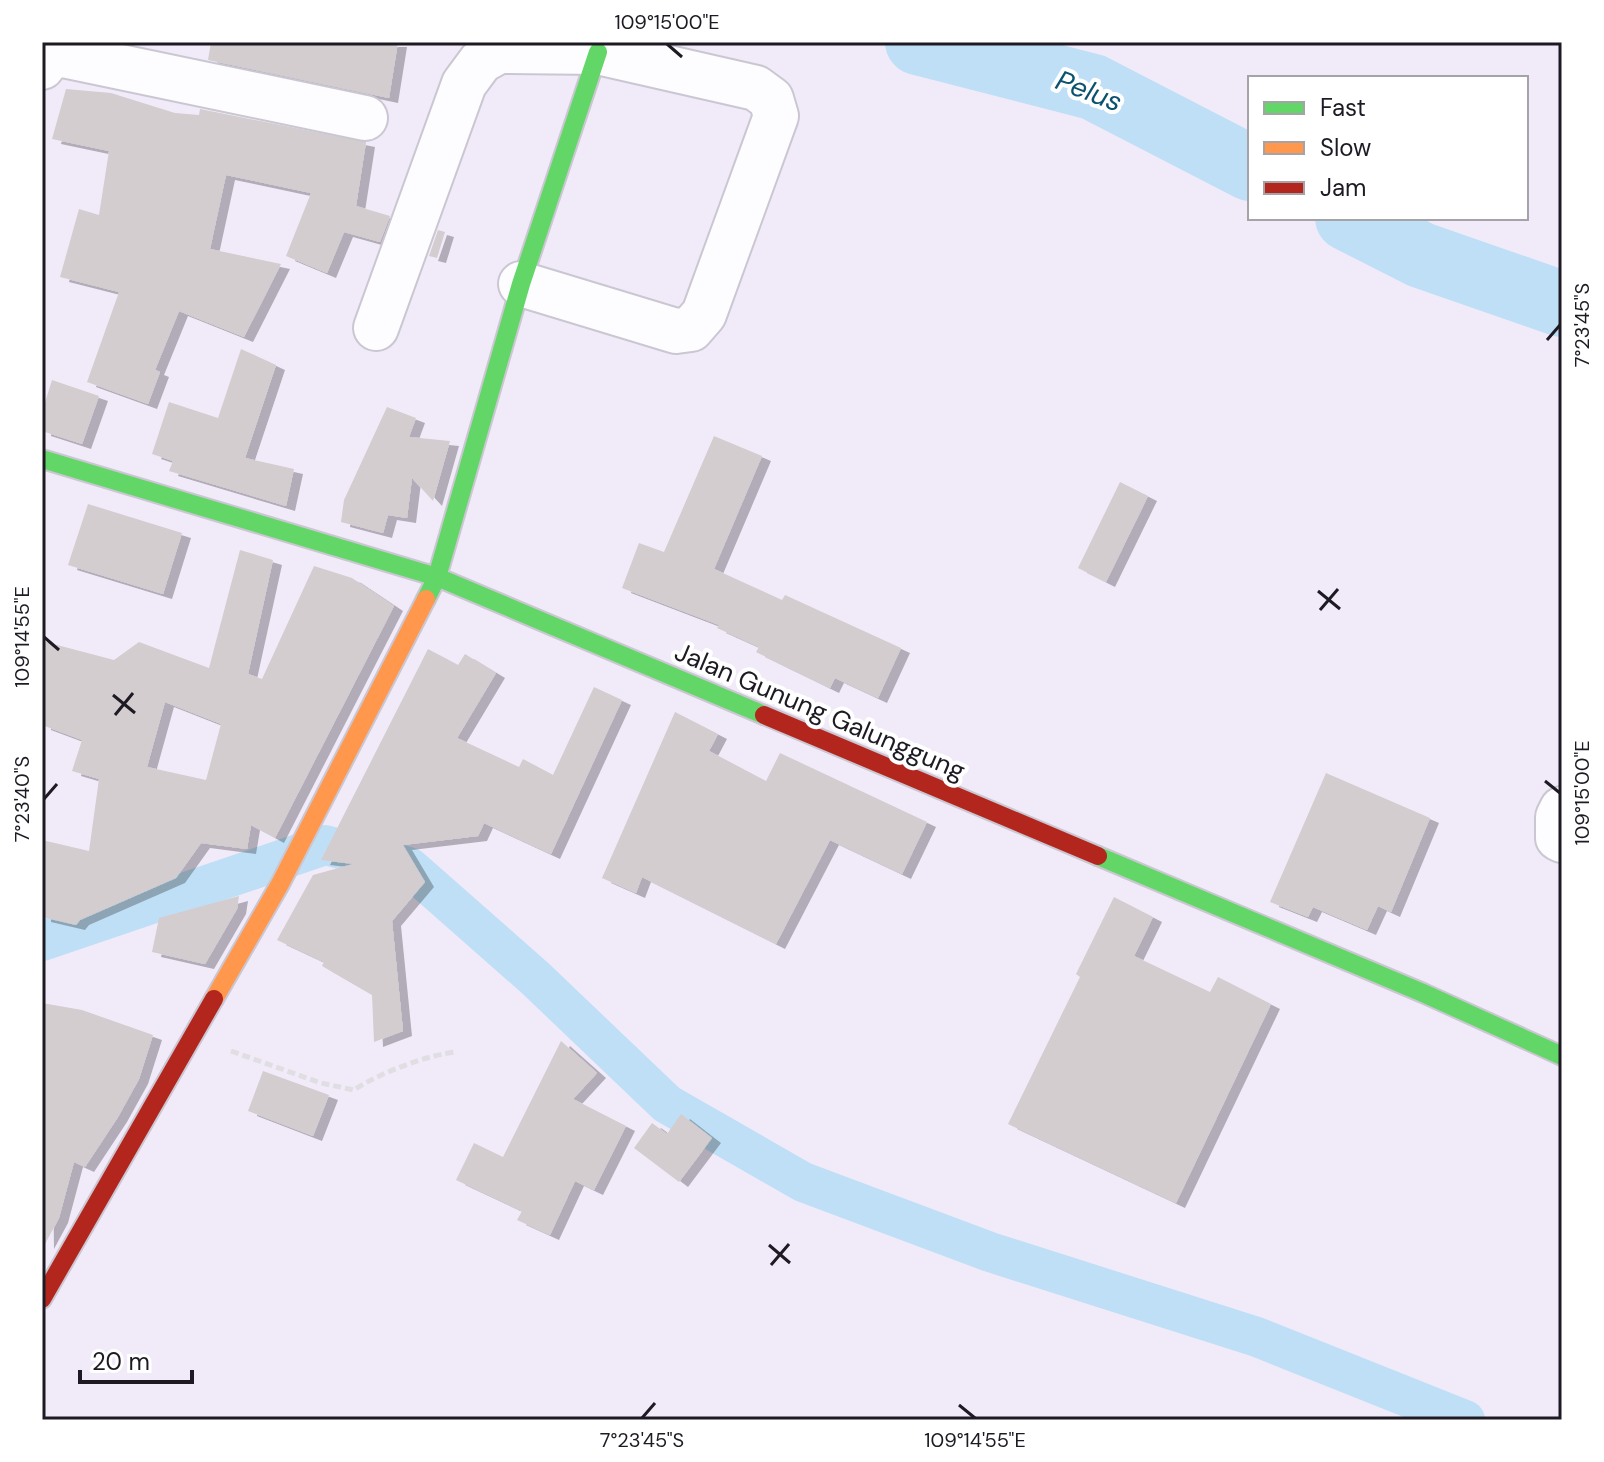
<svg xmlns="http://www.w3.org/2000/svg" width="1604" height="1462" font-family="'DM Sans',sans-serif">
  <defs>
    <filter id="shadow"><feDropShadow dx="9" dy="5" stdDeviation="0" flood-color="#0004"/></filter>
  </defs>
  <rect width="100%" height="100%" fill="#f1ebf9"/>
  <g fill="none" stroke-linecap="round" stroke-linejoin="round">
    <path stroke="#bfdff6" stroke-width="40" d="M42,941L325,845L409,867L535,978L667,1104L803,1182L990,1252L1257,1337L1465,1420"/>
    <path stroke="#bfdff6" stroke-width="66" d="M918,42L1093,87L1250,168
      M1348,218L1421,255L1562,304"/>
  </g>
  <path fill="#d3cdcf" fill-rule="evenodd" filter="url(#shadow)" d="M211,42H398L389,98L208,60Z
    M66,89L111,93L175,113L199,115L200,109L366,142L356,206L390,216L380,242L344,232L327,273L286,256L311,193L226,175L210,249L281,264L244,337L179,311L155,370L160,372L148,404L87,382L119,292L60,277L79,209L99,215L109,151L52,139Z
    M438,230L445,232L437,258L429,256Z
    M241,349L276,365L245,458L294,469L286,506L169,471L173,461L152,454L169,402L218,418Z
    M52,380L99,396L82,444L42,431V412Z
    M387,407L416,418L409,437L450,441L433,501L412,478L407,518L388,515L383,533L341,522L344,500Z
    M714,436L762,456L714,569L782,600L785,595L901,648L878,698L835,678L830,688L756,652L759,647L717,628L719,625L622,588L639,543L664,552Z
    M1120,482L1148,496L1106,582L1078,568Z
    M88,504L182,533L163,594L68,565Z
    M240,550L273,560L248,674L262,679L314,566L352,578L394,606L275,838L251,825L247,849L201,843L176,878L80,920L76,925L42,917V840L89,851L99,779L72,771L82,740L42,725V641L114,660L139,642L209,668ZM165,702L221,724L206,780L147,767Z
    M428,649L458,665L465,654L496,673L457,738L519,767L523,759L553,775L594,687L622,700L551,854L484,823L478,836L403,845L425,882L392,921L403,1031L374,1042L372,995L322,966L324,962L277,940L313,875L353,864L321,860Z
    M675,712L718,734L709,751L766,781L780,753L927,822L902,874L830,840L776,944L642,877L636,893L602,878Z
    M1326,773L1430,818L1391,912L1378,906L1367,930L1313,907L1308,917L1270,902Z
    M239,896L237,909L205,964L152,952L159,918Z
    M1114,897L1153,917L1134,956L1210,992L1218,977L1271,1004L1176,1203L1008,1124L1080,977L1076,974Z
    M42,1003L82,1010L153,1035L139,1079L118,1117L85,1167L74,1162L59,1218L45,1244Z
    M561,1041L597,1073L573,1099L626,1126L594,1190L575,1181L550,1235L517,1220L522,1211L456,1180L474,1143L503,1157Z
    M263,1071L329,1095L313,1136L248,1111Z
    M681,1114L712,1138L679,1182L634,1148L652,1123L667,1134Z"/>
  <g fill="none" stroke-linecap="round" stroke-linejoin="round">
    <g stroke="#cbc7d2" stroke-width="48">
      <path id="street" d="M42,67L48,58L63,55L365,118
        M376,328L464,84L481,61L499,51L598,52L756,88L771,99L776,116L704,314L691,329L676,331L521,284
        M1562,809L1558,817V838L1562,840"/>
    </g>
    <g stroke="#cbc7d2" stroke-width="22">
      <path id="fast" d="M42,459L437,577L764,715
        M426,599L437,577L521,284L598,52
        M1098,856L1423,993L1562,1056"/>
    </g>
    <g stroke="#cbc7d2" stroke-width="22">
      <path id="slow" d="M214,999L280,884L426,599"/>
    </g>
    <g stroke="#cbc7d2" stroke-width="22">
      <path id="jam" d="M764,715L1098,856
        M42,1299L214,999"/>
    </g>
    <path stroke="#e0dee2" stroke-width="5" stroke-dasharray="8 4" stroke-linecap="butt" d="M231,1051L321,1083L354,1090C377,1074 429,1054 457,1052"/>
    <use href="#street" stroke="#fdfcfe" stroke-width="44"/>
    <use href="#fast" stroke="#63d668" stroke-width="18"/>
    <use href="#slow" stroke="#ff974d" stroke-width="18"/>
    <use href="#jam" stroke="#b3261e" stroke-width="18"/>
  </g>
  <path fill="none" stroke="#1e1a23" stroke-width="3" d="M667,44L682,57M1547,340L1560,325M1318,591L1340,609M1320,610L1338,589M44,637L59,650M113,695L135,713M115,715L133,693M1545,781L1560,793M44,799L57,784M769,1245L790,1263M771,1265L789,1244M959,1405L975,1418M642,1418L655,1403"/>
  <g text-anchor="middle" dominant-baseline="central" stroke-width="8" stroke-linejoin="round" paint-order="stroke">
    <g font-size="26" fill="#1e1a23" stroke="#fff">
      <text transform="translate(820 711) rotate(23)">Jalan Gunung Galunggung</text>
    </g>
    <g font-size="28" font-style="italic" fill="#0a5270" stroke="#fff">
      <text transform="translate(1089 91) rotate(21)">Pelus</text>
    </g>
  </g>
  <rect width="1604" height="1462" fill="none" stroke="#ffffff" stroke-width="88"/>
  <rect x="1248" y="76" width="280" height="144" fill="#ffffff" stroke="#a5a3a7" stroke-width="2"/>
  <rect x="1264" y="102" width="40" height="12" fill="#63d668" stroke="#a5a3a7" stroke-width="2"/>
  <text x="1320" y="116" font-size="24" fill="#1e1a23">Fast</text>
  <rect x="1264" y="142" width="40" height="12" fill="#ff974d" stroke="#a5a3a7" stroke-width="2"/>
  <text x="1320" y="156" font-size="24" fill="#1e1a23">Slow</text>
  <rect x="1264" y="182" width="40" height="12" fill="#b3261e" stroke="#a5a3a7" stroke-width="2"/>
  <text x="1320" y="196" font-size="24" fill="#1e1a23">Jam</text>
  <path d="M80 1370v12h112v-12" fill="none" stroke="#1e1a23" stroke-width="4"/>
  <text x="92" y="1370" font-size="24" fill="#1e1a23" stroke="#ffffff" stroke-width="6" paint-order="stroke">20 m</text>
  <rect x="44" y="44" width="1516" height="1374" fill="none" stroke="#1e1a23" stroke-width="3"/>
  <g font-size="20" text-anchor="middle" fill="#1e1a23">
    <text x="667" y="29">109°15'00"E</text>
    <text transform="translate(1582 325) rotate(-90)" y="7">7°23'45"S</text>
    <text transform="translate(22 637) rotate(-90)" y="7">109°14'55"E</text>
    <text transform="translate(1582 793) rotate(-90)" y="7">109°15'00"E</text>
    <text transform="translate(22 799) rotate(-90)" y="7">7°23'40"S</text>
    <text x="642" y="1447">7°23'45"S</text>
    <text x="975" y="1447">109°14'55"E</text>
  </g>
</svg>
